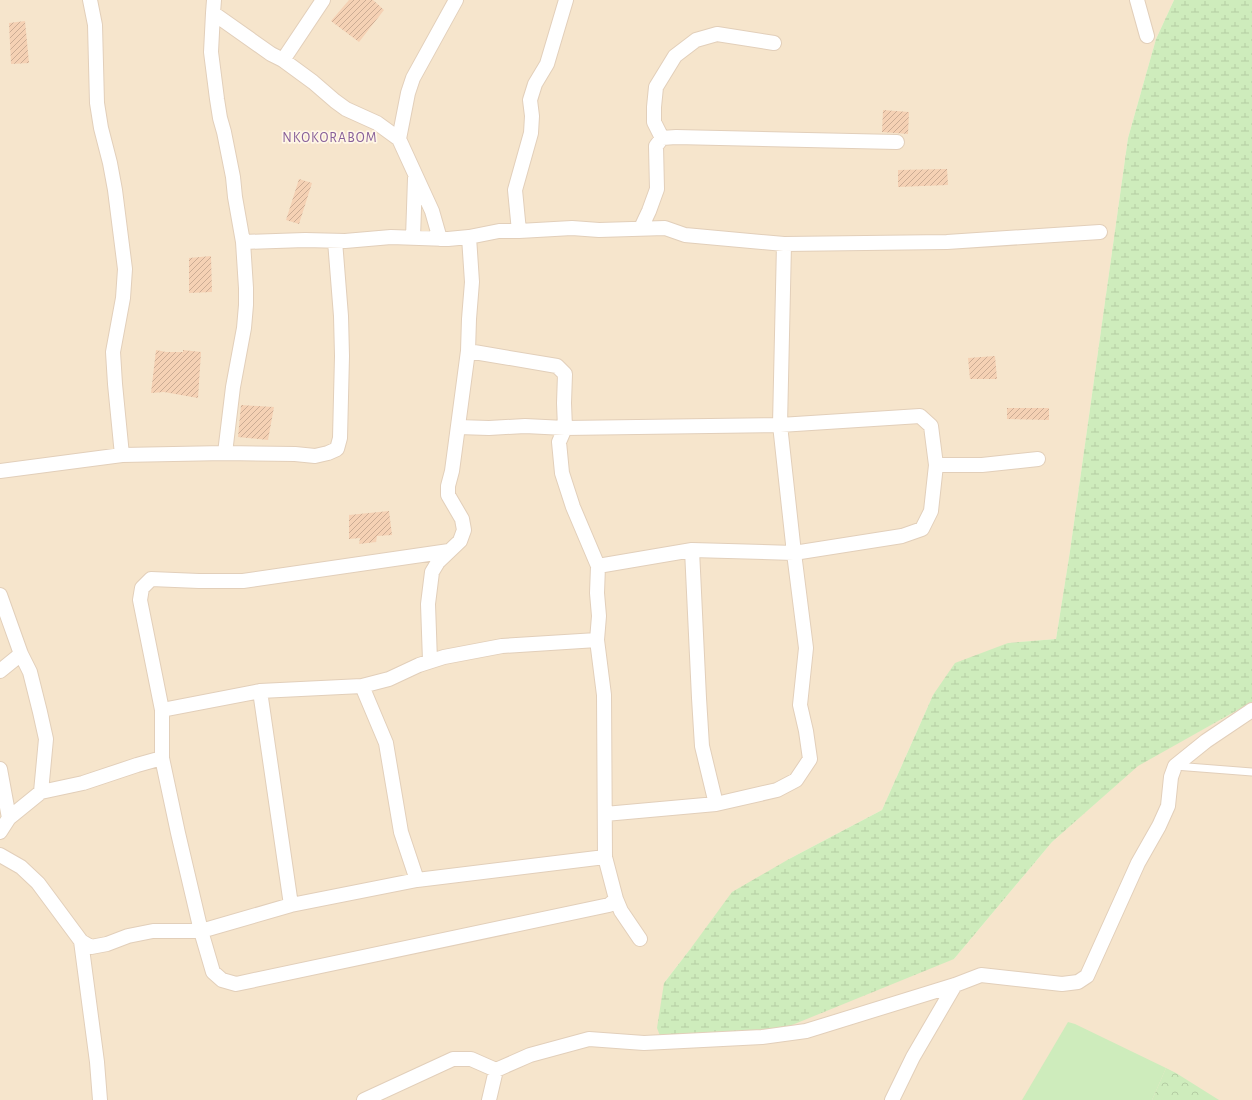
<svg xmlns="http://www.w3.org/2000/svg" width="1252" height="1100" font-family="'Alegreya Sans',sans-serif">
  <defs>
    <pattern id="forest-crowns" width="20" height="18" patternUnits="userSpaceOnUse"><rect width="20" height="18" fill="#ceecbc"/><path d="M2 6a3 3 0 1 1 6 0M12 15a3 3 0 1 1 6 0" fill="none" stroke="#b4cca3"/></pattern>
    <pattern id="wetland-marsh" width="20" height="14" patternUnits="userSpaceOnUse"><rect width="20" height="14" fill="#ceecbc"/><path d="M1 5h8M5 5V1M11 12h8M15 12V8" fill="none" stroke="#b4cca3"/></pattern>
    <pattern id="building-hatch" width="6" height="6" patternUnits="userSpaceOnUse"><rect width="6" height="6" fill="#f5d1b4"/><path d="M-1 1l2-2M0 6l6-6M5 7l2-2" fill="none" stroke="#cbac94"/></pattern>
  </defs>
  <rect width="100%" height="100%" fill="#fef3de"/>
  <path fill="#f6e5cc" d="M0,0H1174L1156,39L1128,138L1070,551L1056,639L1008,643L933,695L882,810L789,859L691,948L664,983L954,959L1052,842L1138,765L1252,702V1100H0Z"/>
  <path fill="#ceecbc" d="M1068,1022L1075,1024L1166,1068L1152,1100H1022Z"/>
  <path fill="url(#forest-crowns)" d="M1166,1068L1176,1073L1219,1100H1152Z"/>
  <path fill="url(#wetland-marsh)" d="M1174,0H1252V702L1138,766L1052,842L954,959L770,1034L662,1041L657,1028L664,983L691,948L732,892L789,859L882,810L933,695L955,663L1008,643L1056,639L1070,551L1128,138L1156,39Z"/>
  <path fill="url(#building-hatch)" d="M349,0H373L384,10L359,42L331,21Z
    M25,21L29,63L11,64L9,23Z
    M883,110L909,112L908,134L882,132Z
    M947,169L948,185L898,187V170Z
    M299,179L312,183L299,224L286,220Z
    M211,256L212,292L189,293V258Z
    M156,350L166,352H183V350L201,352L198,398L164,392L151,393Z
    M995,356L997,379H970L968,358Z
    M241,405L274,407L268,440L238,437Z
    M1007,408H1049V420L1007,419Z
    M389,511L392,535L377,536L376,542L359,544L360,538L349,539V515Z"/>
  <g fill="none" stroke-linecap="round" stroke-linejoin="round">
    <g stroke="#e2cfba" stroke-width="9">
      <path id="lane" d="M1175,766L1252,772"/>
    </g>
    <g stroke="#e2cfba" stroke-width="16">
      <path id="street" d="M90,0L95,25L97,103L101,128L110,163L115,190L125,269L123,298L113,352L115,384L122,455
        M214,0L213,13L271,54L283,60L313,82L335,101L346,109L377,123L399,139L432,211L440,239
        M1137,0L1147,36
        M213,13L211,52L217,99L220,118L224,132L233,177L235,197L243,242L246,288V305L244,328L233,387L225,453
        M283,60L323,0
        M662,138L654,122V107L656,87L675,56L696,40L717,34L774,43
        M399,139L408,93L413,78L456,0
        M641,228L649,211L657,189L656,146L662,138L676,137L897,142
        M519,231L515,190L531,133L532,116L530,100L535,84L547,64L566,0
        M413,238L415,178
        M243,242L305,240L345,241L391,237L448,239L469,237L499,231H519L572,228L599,230L665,228L685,235L784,244L947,242L1100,232
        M458,427L489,428L525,426L565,428L780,425L920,416L931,426L936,465L931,511L922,529L902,536L794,553L692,550L598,566L573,507L562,473L559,442L565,428L564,403L565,374L557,366L468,351
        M936,465H982L1038,459
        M0,471L122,455L225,453L295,454L315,456L328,453L337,449L340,438L342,356L341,316L335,241
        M692,550L699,698L702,746L716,804
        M598,566L597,593L599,616L597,640L604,695L605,857
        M0,595L21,654L30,672L40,712L46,739L41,792
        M430,661L428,604L432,572L438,562L460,541L464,530L462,519L448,495V486L452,471L468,351L469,319L472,282L469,237
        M0,671L21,654
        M362,686L386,743L401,832L417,880
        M260,691L291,905
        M162,710L140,600L142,588L151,579L199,581H243L449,551
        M0,769L9,818
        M605,814L716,804L777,790L796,780L810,759L806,731L800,705L806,648L794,553L780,425L784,244
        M0,832L9,818L41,792L83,783L137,765L162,758V710L260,691L362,686L389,679L419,665L444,657L502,646L597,640
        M0,855L21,867L38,883L81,941L91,947L107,944L128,936L153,931H201L291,905L417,880L605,857L616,899L609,905L236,984L222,980L213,972L201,931L178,833L162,758
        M616,899L621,911L640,939
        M81,941L97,1062L100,1100
        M364,1100L453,1059H471L496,1070
        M489,1100L496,1070L530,1055L589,1039L644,1043L762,1037L806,1031L955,985L981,975L1062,984L1078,982L1087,976L1138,863L1159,826L1168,806L1171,777L1175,766L1206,741L1252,710
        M892,1100L913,1057L955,985"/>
    </g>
    <use href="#lane" stroke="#fff" stroke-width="7"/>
    <use href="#street" stroke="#fff" stroke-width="14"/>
  </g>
  <g text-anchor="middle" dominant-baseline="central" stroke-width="3.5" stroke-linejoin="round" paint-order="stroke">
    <g font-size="14" letter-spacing="1" fill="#88609a" stroke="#fff6e6">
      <text x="330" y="138">NKOKORABOM</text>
    </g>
  </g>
</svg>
